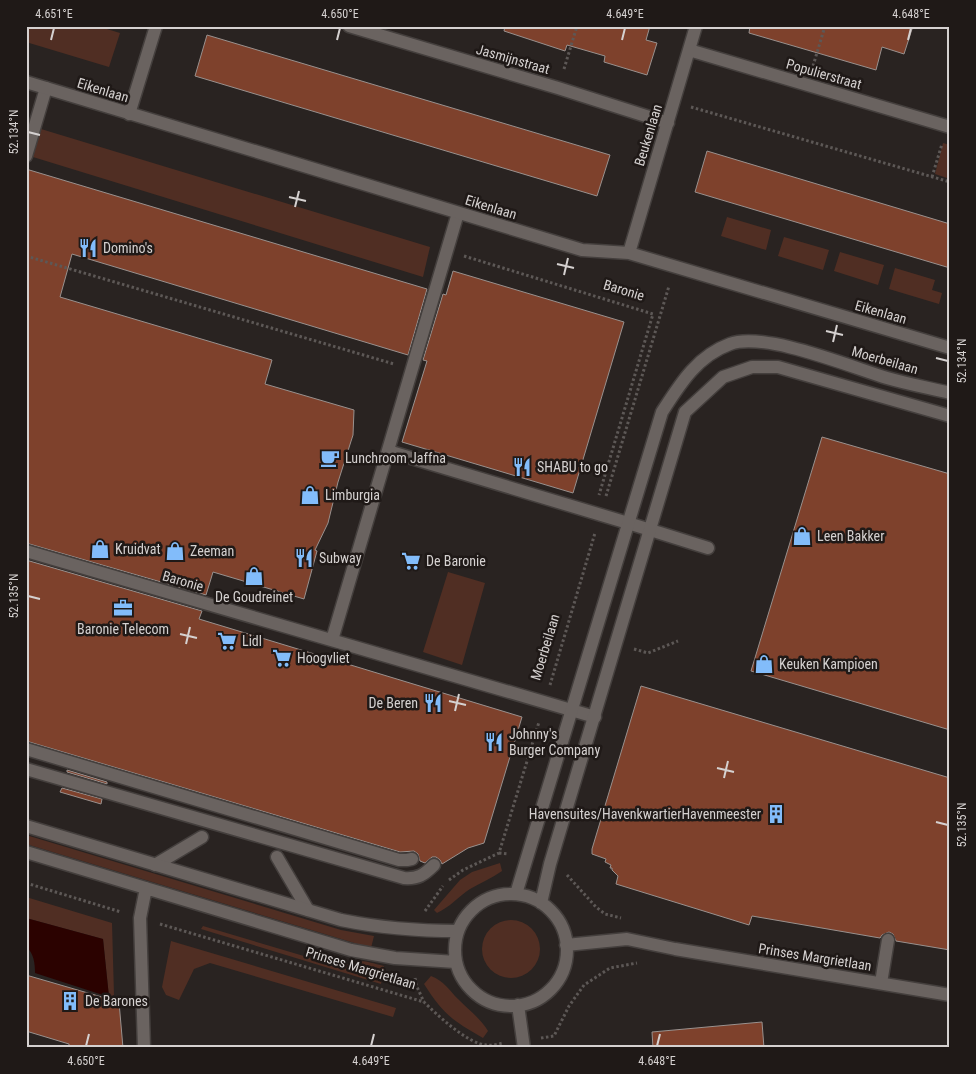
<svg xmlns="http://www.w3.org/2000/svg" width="976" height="1074" font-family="'Roboto Condensed',sans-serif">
  <rect width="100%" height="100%" fill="#292321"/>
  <path fill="#502e23" d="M30,26H97L120,33L109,67L26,42Z
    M41,129L430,247L423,277L33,157Z
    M943,143L950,145V179L935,174Z
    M727,217L771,230L766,250L721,236Z
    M784,237L829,250L823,270L778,256Z
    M840,252L884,265L878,285L834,271Z
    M895,268L935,280L932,290L942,293L939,304L889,289Z
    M448,572L485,583L462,665L423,652Z
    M26,835L341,930L374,936L371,948L26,844Z
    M500,863L502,871C492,878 480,883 470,889C458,897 450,907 437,913L434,910L460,880L472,872Z
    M26,897L112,923L114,995L109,997L103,939L26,918Z
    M482 949a29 29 0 1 1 58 0a29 29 0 1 1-58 0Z
    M203,926L341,967C360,958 364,961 384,966L381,984L201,929Z
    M171,941L396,1008L393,1017L210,963L194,969L179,1000L166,995L162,987Z
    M431,976C444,981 449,990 458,999C469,1010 480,1018 488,1031L483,1038C452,1020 444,1015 424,984Z"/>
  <path fill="#2b0200" d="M26,918L103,939L109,997L35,973C35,963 34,954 26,946Z"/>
  <path fill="#7e412c" stroke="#99918e" d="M505,26H650L646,40L657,43L647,75L604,62L605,56L567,45L565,51L504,31Z
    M750,26H913L904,54L882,47L876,70L749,33Z
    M207,35L610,155L597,196L195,76Z
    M707,151L950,224V268L695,192Z
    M26,169L427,289L408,355L72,254L60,297L272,360L265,384L354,410L353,435L338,482L328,523L315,550L317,551L304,599L213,572L206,595L26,543Z
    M453,271L624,322L573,493L402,442L427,361L423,360L443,294L446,295Z
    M822,437L950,474V730L751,671Z
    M26,560L202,611L199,619L522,717L484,843L468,848L442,864L440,860L436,857H432L425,863L420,861L418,854L414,851L400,852L26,741Z
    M641,686L950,778V950L896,941L893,934L889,932L882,935L880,938L752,916L749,925L616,884L618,876L612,870V868H610L611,865L605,862L606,859L592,854V849Z
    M67,770L107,782V784L67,772Z
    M62,788L102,799L101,804L60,792Z
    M26,975L119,1002L123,1048H69V1044L26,1031Z
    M762,1022L764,1048H653L652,1032Z"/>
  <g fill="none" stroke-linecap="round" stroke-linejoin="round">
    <g stroke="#443f3d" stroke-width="15">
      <path id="service" d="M26,156L46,88
        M628,523L708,548
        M26,749L399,860H407L412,859
        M26,769L404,878C418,879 424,875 434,865
        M277,857L308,910
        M155,865L202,837
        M881,983L888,940"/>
    </g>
    <g stroke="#443f3d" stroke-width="15">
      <path id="pedestrian" d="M388,451L628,523
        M26,551L595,717
        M332,640L458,213"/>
    </g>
    <g stroke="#443f3d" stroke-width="15">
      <path id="minor" d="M349,26L558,88L668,123
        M689,50L950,127
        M26,82L582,250L629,253L950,348
        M129,114L156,26
        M629,253L696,26
        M26,826L341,920C380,928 418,931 458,931
        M26,852L351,950L395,958L456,962
        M516,894L662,412C680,384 697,356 730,344C764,331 851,367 887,378C908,384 929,388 950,393
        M455 950a56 56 0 1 1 112 0a56 56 0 1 1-112 0Z
        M541,903L550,864L685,412L723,377L752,367H778L950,416
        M566,945L627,939L675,949L950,995
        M518,1005L524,1048
        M144,1048L140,918L146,888"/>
    </g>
    <path stroke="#5d5856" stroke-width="3" stroke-dasharray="2.5 2.5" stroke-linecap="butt" d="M813,66L825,26
      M564,69L577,26
      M691,107L950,182
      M932,177L942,144
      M26,256L394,364
      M464,256L653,314L599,495
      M606,496L669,286
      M634,649L648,653L678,641
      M550,685L595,533
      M499,853L508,854
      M567,875L596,907L605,914L621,918
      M449,880L463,870L499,853L539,722
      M26,883L121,912
      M425,911L443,886
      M160,924L424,1002C436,1014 469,1045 487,1045C492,1046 498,1044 503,1043
      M415,978L417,987L424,1002
      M541,1038L554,1036L569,1006L584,985L610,968L637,963"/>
    <use href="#service" stroke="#6a6360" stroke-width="12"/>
    <use href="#pedestrian" stroke="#6a6360" stroke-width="12"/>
    <use href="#minor" stroke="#6a6360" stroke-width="12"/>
  </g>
  <path fill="none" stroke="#d5d1d0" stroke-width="2" d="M51,40L54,28M337,40L340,28M622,40L625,28M908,40L911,28M28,132L40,135M289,197L306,201M295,207L299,191M557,264L574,268M564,275L568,258M826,331L843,335M833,342L837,325M936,358L948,361M28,596L40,599M180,634L197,638M186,644L190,627M449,701L466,705M455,711L459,694M717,768L734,772M724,778L728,761M936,822L948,825M86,1046L89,1034M371,1046L374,1034M657,1046L660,1034"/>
  <defs>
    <g id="restaurant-bare" transform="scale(1.5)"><path d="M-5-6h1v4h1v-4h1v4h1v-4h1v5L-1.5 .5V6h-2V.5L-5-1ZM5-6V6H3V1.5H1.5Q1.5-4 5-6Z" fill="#82bcfa" stroke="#1f1917" stroke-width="2.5" paint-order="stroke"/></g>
    <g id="cafe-bare" transform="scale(1.5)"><path d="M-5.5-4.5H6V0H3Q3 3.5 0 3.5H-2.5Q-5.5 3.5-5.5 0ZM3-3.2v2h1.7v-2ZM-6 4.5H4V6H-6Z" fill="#82bcfa" stroke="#1f1917" stroke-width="2.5" paint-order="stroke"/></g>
    <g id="shop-bare" transform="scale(1.5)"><path d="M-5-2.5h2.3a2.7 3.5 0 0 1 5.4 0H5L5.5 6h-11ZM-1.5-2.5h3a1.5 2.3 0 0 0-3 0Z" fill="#82bcfa" stroke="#1f1917" stroke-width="2.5" paint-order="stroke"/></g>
    <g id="supermarket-bare" transform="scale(1.5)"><path d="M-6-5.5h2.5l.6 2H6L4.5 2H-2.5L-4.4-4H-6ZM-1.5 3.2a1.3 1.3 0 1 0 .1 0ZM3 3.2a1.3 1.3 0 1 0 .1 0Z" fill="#82bcfa" stroke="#1f1917" stroke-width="2.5" paint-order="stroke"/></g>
    <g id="office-bare" transform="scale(1.5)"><path d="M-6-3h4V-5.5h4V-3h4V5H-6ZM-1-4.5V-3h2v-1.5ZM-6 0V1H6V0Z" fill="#82bcfa" stroke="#1f1917" stroke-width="2.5" paint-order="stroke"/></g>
    <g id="building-bare" transform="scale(1.5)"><path d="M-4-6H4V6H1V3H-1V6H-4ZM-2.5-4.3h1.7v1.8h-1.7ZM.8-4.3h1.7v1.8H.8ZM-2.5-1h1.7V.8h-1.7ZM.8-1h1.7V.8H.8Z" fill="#82bcfa" stroke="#1f1917" stroke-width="2.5" paint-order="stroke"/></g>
  </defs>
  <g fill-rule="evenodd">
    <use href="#restaurant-bare" x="88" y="248"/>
    <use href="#cafe-bare" x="330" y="458"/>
    <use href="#restaurant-bare" x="522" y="467"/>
    <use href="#shop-bare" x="310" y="495"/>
    <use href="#shop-bare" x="802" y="536"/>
    <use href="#shop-bare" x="100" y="549"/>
    <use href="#shop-bare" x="175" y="551"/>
    <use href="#restaurant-bare" x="304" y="558"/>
    <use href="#supermarket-bare" x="411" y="561"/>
    <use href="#shop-bare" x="254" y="576"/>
    <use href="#office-bare" x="123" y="608"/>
    <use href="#supermarket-bare" x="227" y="641"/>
    <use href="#supermarket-bare" x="282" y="658"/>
    <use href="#shop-bare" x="764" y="664"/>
    <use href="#restaurant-bare" x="433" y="703"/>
    <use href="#restaurant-bare" x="494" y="742"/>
    <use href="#building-bare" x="776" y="814"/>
    <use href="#building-bare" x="70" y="1001"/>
  </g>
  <g text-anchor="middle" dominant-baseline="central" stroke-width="5" stroke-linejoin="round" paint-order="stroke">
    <g font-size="14" fill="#d5d1d0" stroke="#1f1917">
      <text transform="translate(513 59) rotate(16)">Jasmijnstraat</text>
      <text transform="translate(824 74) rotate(16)">Populierstraat</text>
      <text transform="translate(103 90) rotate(17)">Eikenlaan</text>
      <text transform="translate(648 135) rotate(-73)">Beukenlaan</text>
      <text transform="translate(491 207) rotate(17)">Eikenlaan</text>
      <text transform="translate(624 290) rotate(17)">Baronie</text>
      <text transform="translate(881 312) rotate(16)">Eikenlaan</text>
      <text transform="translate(885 360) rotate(16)">Moerbeilaan</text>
      <text transform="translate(183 581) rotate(16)">Baronie</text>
      <text transform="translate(545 647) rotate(-73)">Moerbeilaan</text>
      <text transform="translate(815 957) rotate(9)">Prinses Margrietlaan</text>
      <text transform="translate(361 968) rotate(17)">Prinses Margrietlaan</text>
    </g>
    <g font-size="14" fill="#d5d1d0" stroke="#1f1917" text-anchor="start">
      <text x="103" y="248">Domino's</text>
      <text x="345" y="458">Lunchroom Jaffna</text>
      <text x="537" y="467">SHABU to go</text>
      <text x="325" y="495">Limburgia</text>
      <text x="817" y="536">Leen Bakker</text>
      <text x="115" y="549">Kruidvat</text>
      <text x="190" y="551">Zeeman</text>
      <text x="319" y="558">Subway</text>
      <text x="426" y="561">De Baronie</text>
      <text x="254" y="597" text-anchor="middle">De Goudreinet</text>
      <text x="123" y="629" text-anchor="middle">Baronie Telecom</text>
      <text x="242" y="641">Lidl</text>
      <text x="297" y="658">Hoogvliet</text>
      <text x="779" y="664">Keuken Kampioen</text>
      <text x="418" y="703" text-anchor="end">De Beren</text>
      <text x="509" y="734">Johnny's<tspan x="509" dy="16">Burger Company</tspan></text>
      <text x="761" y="814" text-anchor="end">Havensuites/HavenkwartierHavenmeester</text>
      <text x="85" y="1001">De Barones</text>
    </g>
  </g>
  <rect width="976" height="1074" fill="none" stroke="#1f1917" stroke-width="55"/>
  <rect x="28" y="28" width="920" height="1018" fill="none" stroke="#d5d1d0" stroke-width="2"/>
  <g font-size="12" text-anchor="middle" fill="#d5d1d0">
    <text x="54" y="18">4.651°E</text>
    <text x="340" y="18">4.650°E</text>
    <text x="625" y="18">4.649°E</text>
    <text x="911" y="18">4.648°E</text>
    <text transform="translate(14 132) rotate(-90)" y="4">52.134°N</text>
    <text transform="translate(962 361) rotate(-90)" y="4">52.134°N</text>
    <text transform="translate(14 596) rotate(-90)" y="4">52.135°N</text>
    <text transform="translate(962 825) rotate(-90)" y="4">52.135°N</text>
    <text x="86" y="1065">4.650°E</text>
    <text x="371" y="1065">4.649°E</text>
    <text x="657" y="1065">4.648°E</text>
  </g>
</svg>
